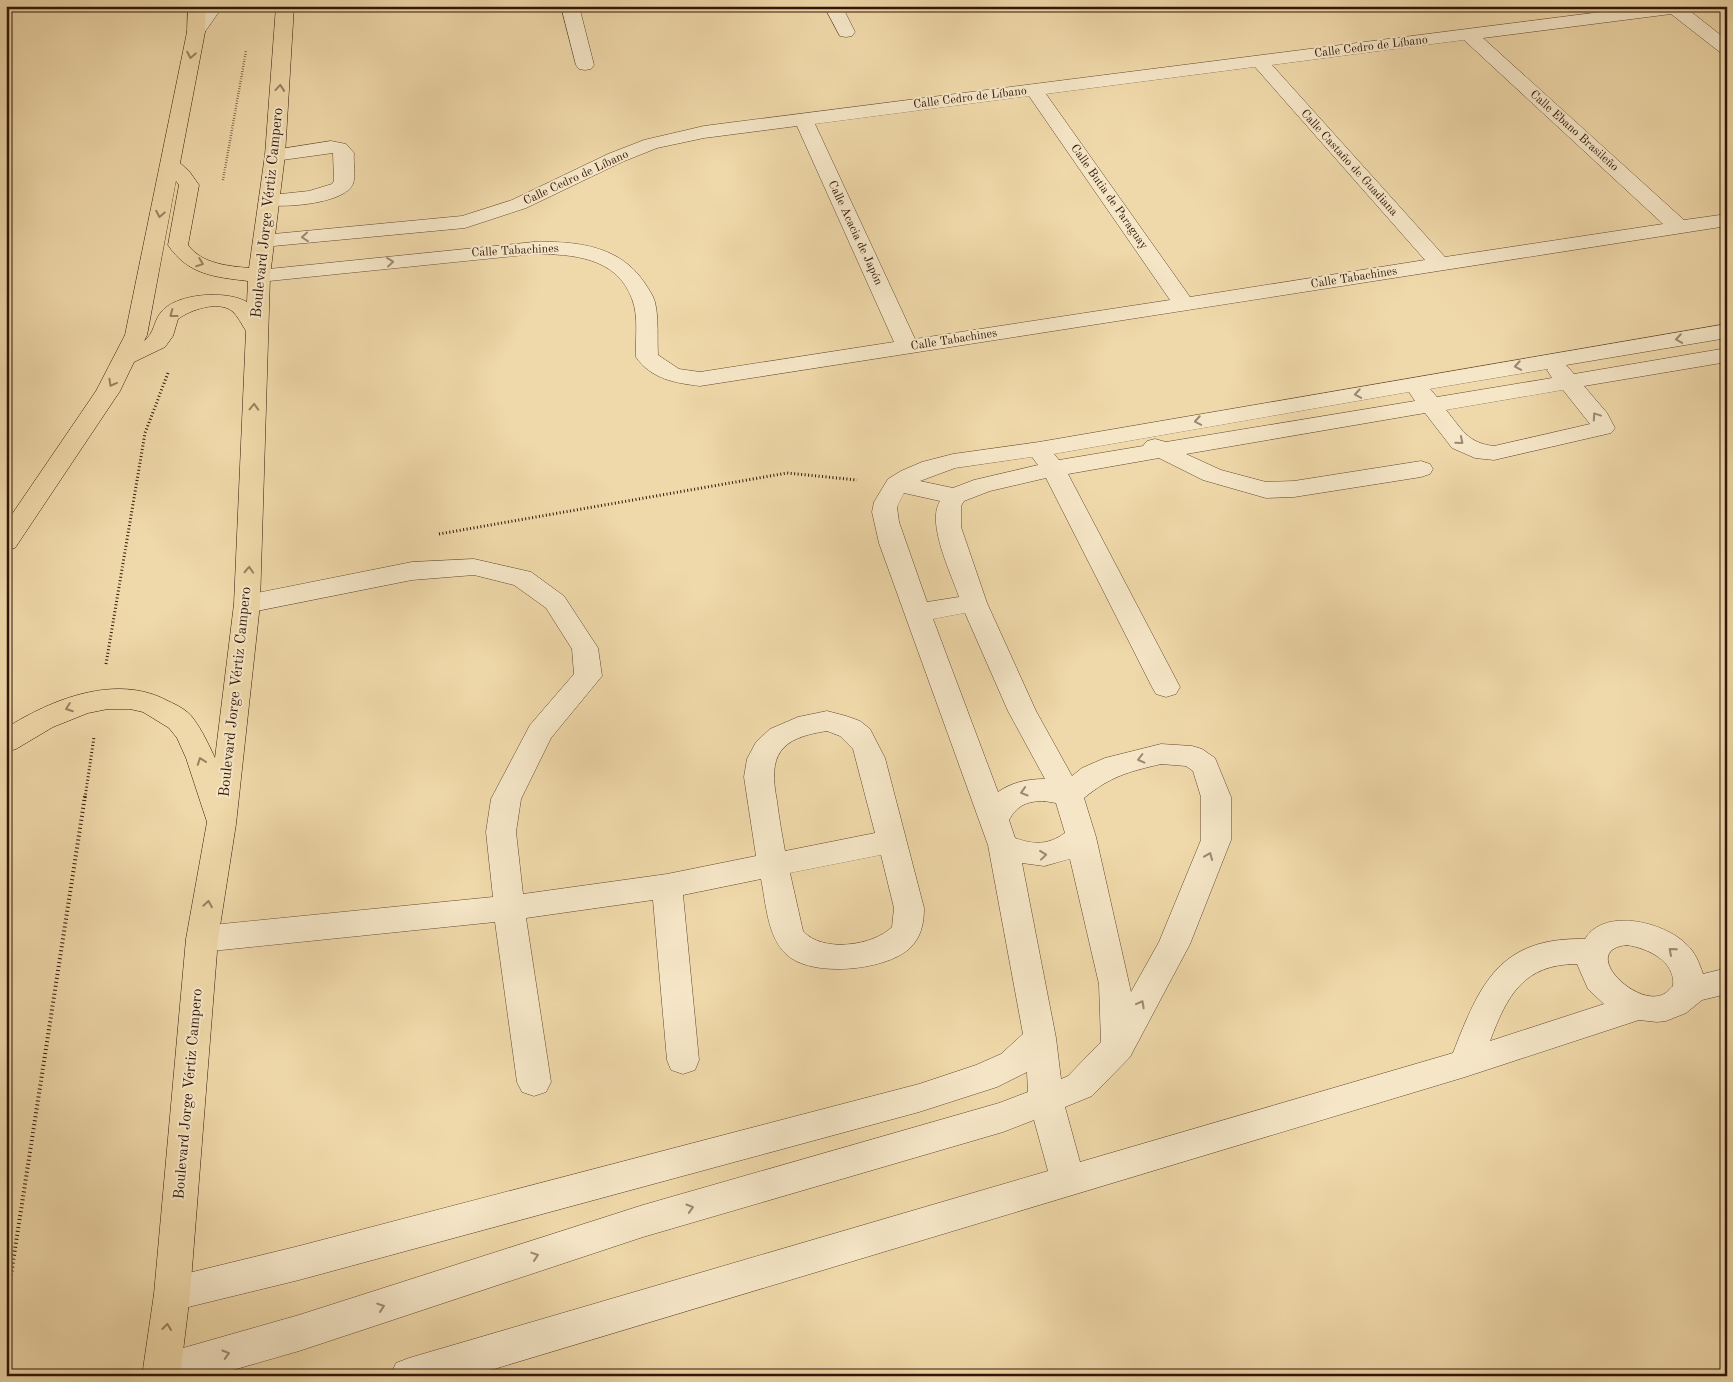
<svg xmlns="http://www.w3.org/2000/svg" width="1733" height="1382" font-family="'Old Standard TT',serif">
  <rect width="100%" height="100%" fill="#efd8a9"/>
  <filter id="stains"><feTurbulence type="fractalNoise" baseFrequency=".004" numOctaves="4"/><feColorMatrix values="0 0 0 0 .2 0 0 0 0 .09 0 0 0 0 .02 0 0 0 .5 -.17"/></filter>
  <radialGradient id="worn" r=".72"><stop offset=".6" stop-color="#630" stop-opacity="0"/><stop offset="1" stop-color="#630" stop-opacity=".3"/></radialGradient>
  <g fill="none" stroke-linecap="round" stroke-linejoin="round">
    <g stroke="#604630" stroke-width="1">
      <path id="minor" d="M206,6H223L202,36L196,37L190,36L187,32Z
        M561,6H579L594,65L591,69L585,70L579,69L576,65Z
        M824,6H842L855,32L852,36L846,37L840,36Z
        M1648,6H1699L1697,10L1690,11L1727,40V54L1721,53L1671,14L1483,38L1684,220L1727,214V226L700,386C675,383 651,379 636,357C635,339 639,317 632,299C617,257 572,254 534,254L259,282L251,281L248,276L251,271L259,270L534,242C575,241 619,245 644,282C648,288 653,295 655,302C659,319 657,338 658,355L679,369L700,372L894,342L797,126L704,138L657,148L622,162L526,208L465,228L263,247L256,245L253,241L256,237L263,235L462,216L512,200L608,154L644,140L704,126ZM1464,40L1663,224L1445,257L1272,65ZM1255,67L1425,260L1190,297L1046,94ZM1029,96L1170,300L915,339L815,124Z
        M331,141L346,144L354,153C353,162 356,175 353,184C345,204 280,209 262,204L259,200L262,196L309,191L332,184L334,181L333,153L275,161L268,159L265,155L268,151Z
        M1727,324V338L1566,365L1574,374L1727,348V362L1584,386L1607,413L1615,428L1611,433L1494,460L1475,458L1452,448L1425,413L1186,454L1221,470L1266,482L1294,481L1421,461L1430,464L1433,469L1430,474L1421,477L1294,497L1266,498L1203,480L1159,458L1068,474L1180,687L1176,694L1166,697L1156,694L1152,687L1046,478L990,491L964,501L961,506V527L987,603L1036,711L1072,776L1082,768L1105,758L1161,744L1192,746L1202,749L1215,758L1231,797V840L1190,944L1130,1057L1092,1096L1065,1107L1080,1162L1453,1053C1480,983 1500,937 1585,939C1604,907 1664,922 1686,944C1695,952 1699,962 1703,974L1727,968V994L1702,1000L1686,1013L1666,1021L1657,1022L1639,1020L1465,1077L471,1376H390L396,1363L409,1358L1048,1171L1034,1120L1003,1132L643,1237L299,1351L212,1376H145L143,1372L149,1359L162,1354L299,1315L643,1205L999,1103L1028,1092L1027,1072L997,1087L919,1112L299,1280L172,1311L159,1306L154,1294L159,1282L172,1277L299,1246L919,1084L976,1065L1001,1054L1023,1034L988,845L879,543L872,512L874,502L888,479L901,471L922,462L953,454L1039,442ZM1548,369L1547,370L1552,378L1437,397L1430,389ZM1563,390L1590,424L1494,446C1467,443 1462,429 1446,410ZM1409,392L1415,401L1166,442L1155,439L1147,441L1143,446L1059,460L1054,454ZM1032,457L1038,465L974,480L953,488L920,481L955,468ZM904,493L940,501C926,523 951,573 959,597L927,602L899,522L897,507ZM965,613L1008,711L1045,779C1028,779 1012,782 998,792L933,619ZM1161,764L1186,766L1193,771L1201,797V840L1159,942L1131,992L1096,837L1084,798C1111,776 1128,772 1161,764ZM1044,801L1056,803L1065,833C1048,845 1034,845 1015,838L1009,820C1017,805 1028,801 1044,801ZM1070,859L1099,984L1101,1042L1068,1076L1061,1079L1056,1038L1022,863L1044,866ZM1627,945C1647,948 1676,961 1673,986C1670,988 1668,992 1664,994C1637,1009 1577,950 1627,945ZM1577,964L1588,989L1604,1004L1490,1041C1507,996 1523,964 1577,964Z
        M474,559L531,572L564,596L598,648L602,676L551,738L521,799L516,832L523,894L667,874L756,856L744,777L747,759L756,742L770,729L798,717L827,711L846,716L860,721L870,729L885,758L924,908C924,924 921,938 909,949C884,971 810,978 786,954C767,936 766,903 761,879L683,895L699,1060L695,1070L683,1074L671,1070L667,1060L653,900L526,918L551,1082L546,1092L534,1096L522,1092L517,1082L495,922L202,952L191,948L186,939L191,930L202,926L493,897L486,832L491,799L530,725L574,674L572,649L546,608L514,585L474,575L412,580L247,613L238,610L234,604L238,598L247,595L412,562ZM827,731L840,736L853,749L875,833L785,851C782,834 779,818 777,801C768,755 779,738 827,731ZM881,855L894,908L892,927C873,946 822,953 803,931L790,873Z"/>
    </g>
    <g stroke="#311608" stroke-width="1">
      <path id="major" d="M188,6H206L205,32L180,163L189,171L199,185L188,245C202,264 228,266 249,268L265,155L276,6H294L285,155L270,276L260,604L236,824L218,939L190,1294L180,1376H142L154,1294L186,939L207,822L186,758L177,738L169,728L143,712L130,709H108L88,713L53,727L16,749L6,752V728C52,699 117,673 168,701C177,705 187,710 193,718C202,730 209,745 215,758L234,604L246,331C242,325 238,316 232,311C218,300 190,310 178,319L173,336L165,347L134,362L120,391L15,548L6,550V523L96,391L125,335L187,32ZM176,181L179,185L168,245C188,275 215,277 248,281L247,302C227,290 178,293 162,311C153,321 155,333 144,341L147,335Z"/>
    </g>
    <path stroke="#311608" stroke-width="2.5" stroke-dasharray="0.5 2" stroke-linecap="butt" d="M223,180L246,51"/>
    <path stroke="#311608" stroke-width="3" stroke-dasharray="1 2.5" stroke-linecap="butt" d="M439,534L787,473L857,480
      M106,664L145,433L168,373
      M85,798L94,737"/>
    <path stroke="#311608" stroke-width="4" stroke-dasharray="1 3" stroke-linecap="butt" d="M6,1307L85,796"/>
    <use href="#minor" fill="#f5e6c7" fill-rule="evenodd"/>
    <use href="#major" fill="#efd8a9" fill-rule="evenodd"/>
  </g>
  <defs><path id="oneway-chevron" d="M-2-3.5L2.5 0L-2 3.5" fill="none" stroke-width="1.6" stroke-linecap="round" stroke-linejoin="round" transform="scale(1.25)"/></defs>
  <g stroke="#9a8161">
    <use href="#oneway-chevron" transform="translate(191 55) rotate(101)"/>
    <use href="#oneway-chevron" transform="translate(280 88) rotate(-85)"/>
    <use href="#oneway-chevron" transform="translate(160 214) rotate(101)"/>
    <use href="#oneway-chevron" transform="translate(200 263) rotate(21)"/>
    <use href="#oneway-chevron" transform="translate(173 314) rotate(143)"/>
    <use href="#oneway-chevron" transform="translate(112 383) rotate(119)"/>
    <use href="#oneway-chevron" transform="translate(254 407) rotate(-88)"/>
    <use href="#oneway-chevron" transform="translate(249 570) rotate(-87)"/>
    <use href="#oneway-chevron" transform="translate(69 708) rotate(160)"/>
    <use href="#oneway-chevron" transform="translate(201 761) rotate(-110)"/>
    <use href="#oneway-chevron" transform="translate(208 904) rotate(-81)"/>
    <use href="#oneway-chevron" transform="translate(167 1327) rotate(-83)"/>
  </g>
  <g stroke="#9d8871">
    <use href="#oneway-chevron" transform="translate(305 237) rotate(175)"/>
    <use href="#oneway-chevron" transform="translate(390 262) rotate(-6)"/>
    <use href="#oneway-chevron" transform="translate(1679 339) rotate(171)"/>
    <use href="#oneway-chevron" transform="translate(1518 366) rotate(170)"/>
    <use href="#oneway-chevron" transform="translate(1358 394) rotate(170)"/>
    <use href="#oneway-chevron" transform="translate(1596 416) rotate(-124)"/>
    <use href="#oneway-chevron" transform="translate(1198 421) rotate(170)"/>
    <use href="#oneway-chevron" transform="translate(1460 441) rotate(40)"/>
    <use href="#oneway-chevron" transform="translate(1141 759) rotate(166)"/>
    <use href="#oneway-chevron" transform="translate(1024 792) rotate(163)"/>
    <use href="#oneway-chevron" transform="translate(1043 855) rotate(-6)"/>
    <use href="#oneway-chevron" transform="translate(1209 856) rotate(-68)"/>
    <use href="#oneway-chevron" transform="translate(1672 951) rotate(-139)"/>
    <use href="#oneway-chevron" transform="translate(1141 1004) rotate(-62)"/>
    <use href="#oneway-chevron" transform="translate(690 1208) rotate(-16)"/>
    <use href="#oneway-chevron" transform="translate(535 1256) rotate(-18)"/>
    <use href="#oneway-chevron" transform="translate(381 1307) rotate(-18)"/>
    <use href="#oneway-chevron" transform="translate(226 1354) rotate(-16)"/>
  </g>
  <g text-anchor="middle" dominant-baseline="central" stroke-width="4" stroke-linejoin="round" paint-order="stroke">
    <g font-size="12" fill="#311608" stroke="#f5e6c7">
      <text transform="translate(1371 47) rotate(-7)">Calle Cedro de Líbano</text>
      <text transform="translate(970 98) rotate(-7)">Calle Cedro de Líbano</text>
      <text transform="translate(1574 131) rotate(42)">Calle Ebano Brasileño</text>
      <text transform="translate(1349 163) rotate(48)">Calle Castaño de Guadiana</text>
      <text transform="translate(576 178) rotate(-25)">Calle Cedro de Líbano</text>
      <text transform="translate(1109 197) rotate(55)">Calle Butia de Paraguay</text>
      <text transform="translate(855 233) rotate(65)">Calle Acacia de Japón</text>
      <text transform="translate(515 251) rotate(-3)">Calle Tabachines</text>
      <text transform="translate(1354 278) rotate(-9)">Calle Tabachines</text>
      <text transform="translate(954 340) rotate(-9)">Calle Tabachines</text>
    </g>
    <g font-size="15" fill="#311608" stroke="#f5e6c7">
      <text transform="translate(268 213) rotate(-84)">Boulevard Jorge Vértiz Campero</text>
      <text transform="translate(236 692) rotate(-84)">Boulevard Jorge Vértiz Campero</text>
      <text transform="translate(189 1094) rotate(-85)">Boulevard Jorge Vértiz Campero</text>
    </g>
  </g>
  <rect width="1733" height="1382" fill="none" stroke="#efd8a9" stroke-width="25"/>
  <rect x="8" y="8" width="1718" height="1367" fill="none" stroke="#311608" stroke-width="2.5"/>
  <rect x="12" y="12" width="1708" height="1357" fill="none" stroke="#311608"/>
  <rect width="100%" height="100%" filter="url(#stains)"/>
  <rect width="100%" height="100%" fill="url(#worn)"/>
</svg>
